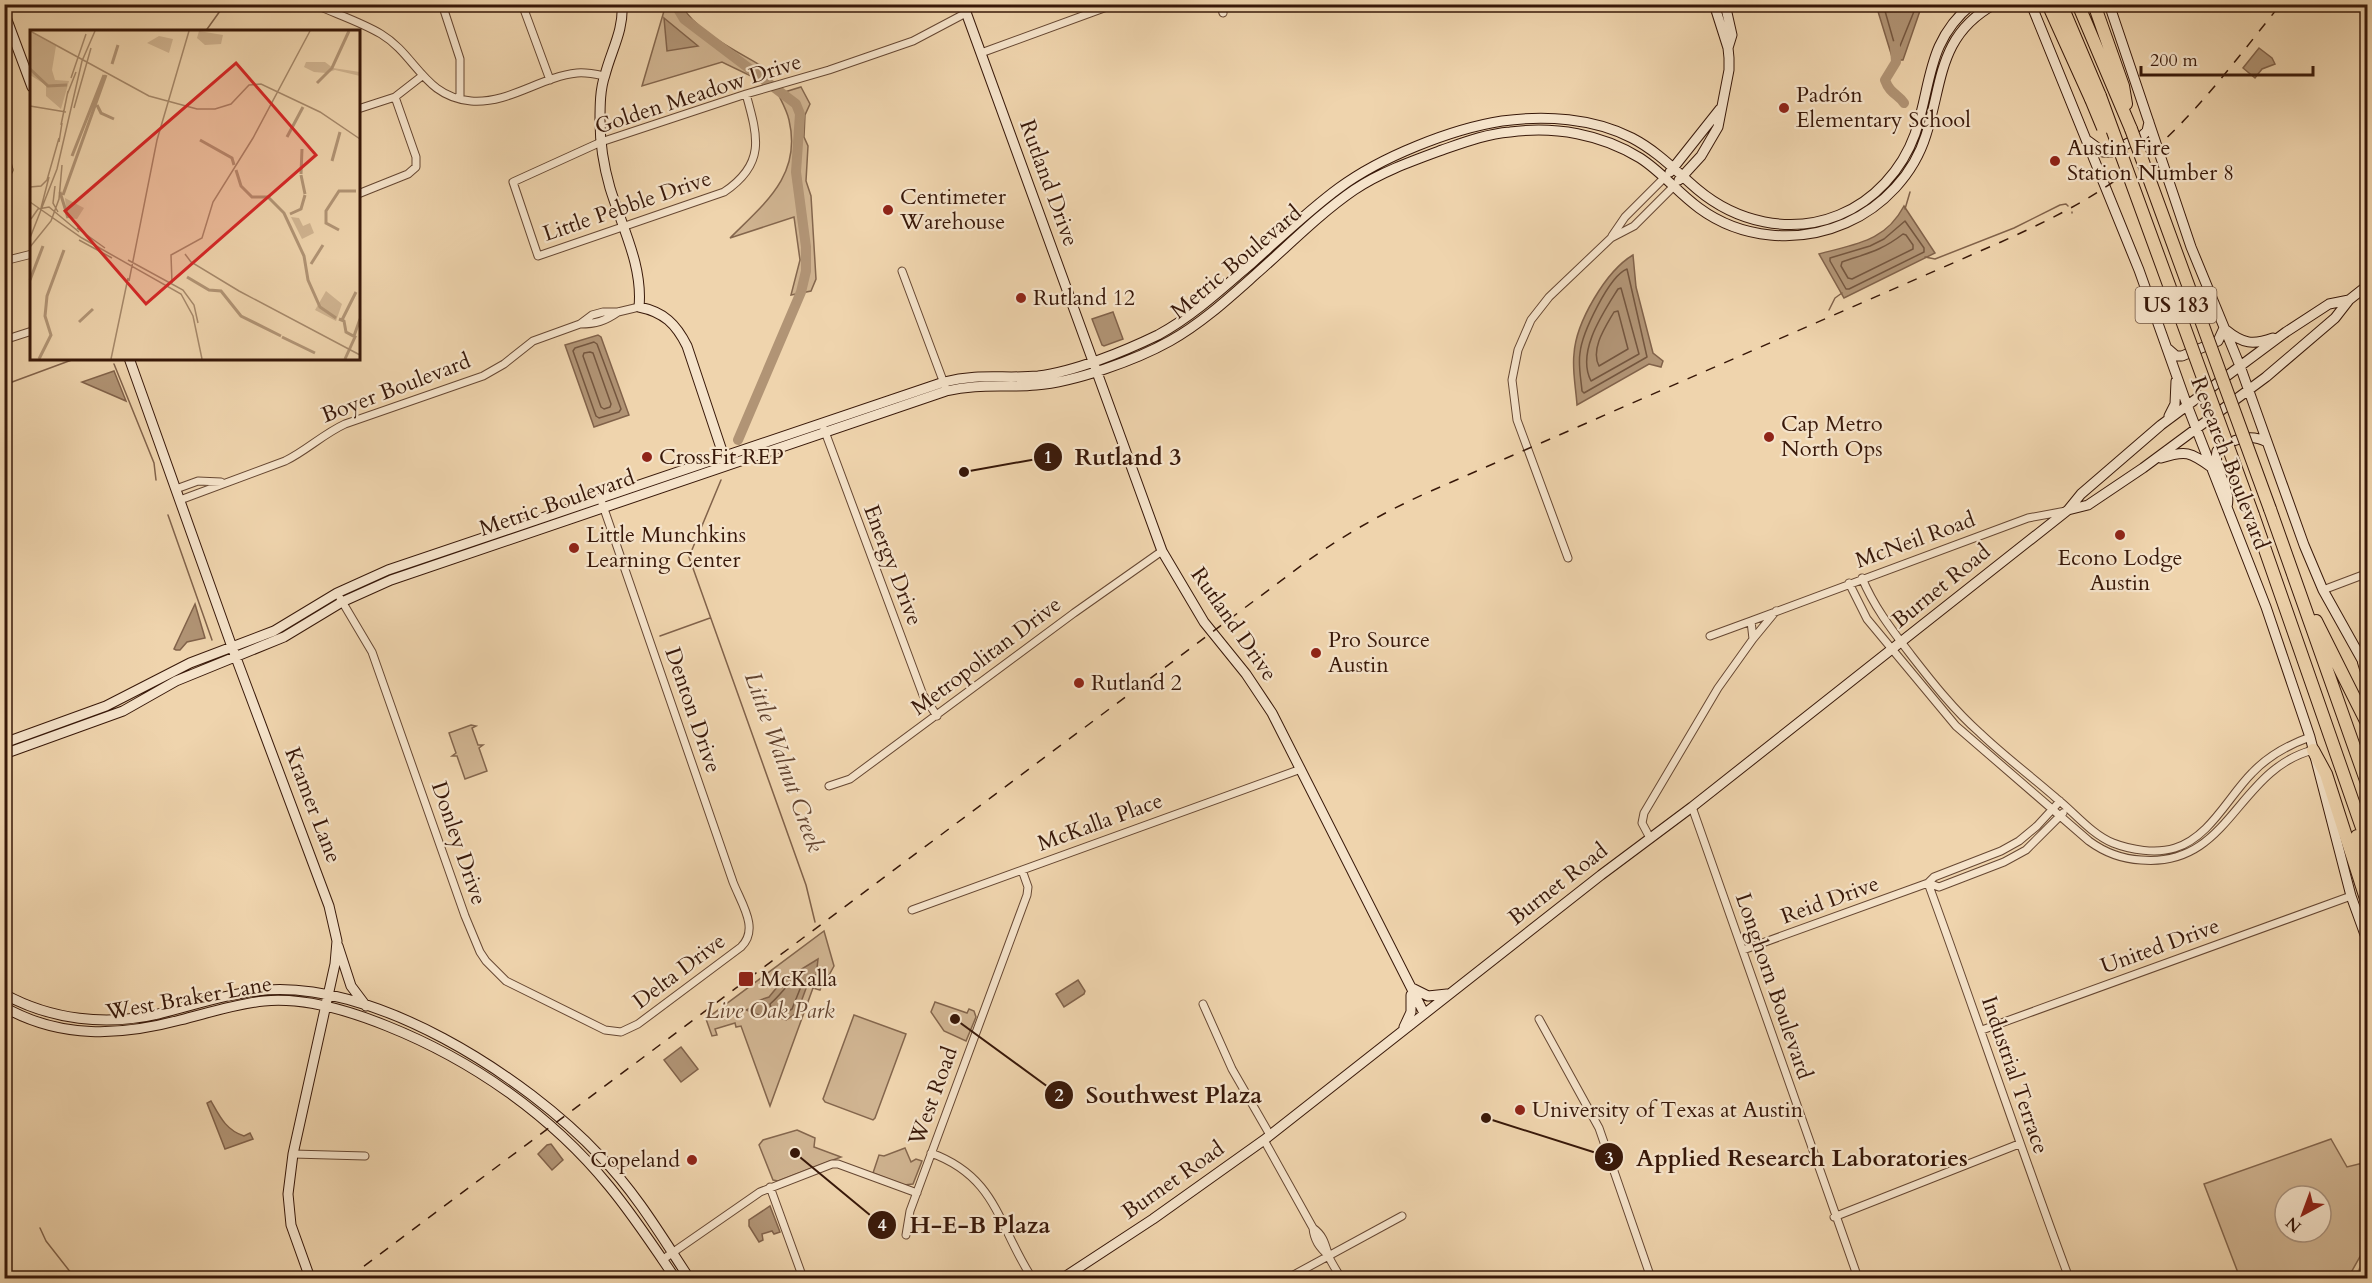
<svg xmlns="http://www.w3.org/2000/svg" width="2372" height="1283" font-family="Cardo,serif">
  <rect width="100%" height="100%" fill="#efd4ad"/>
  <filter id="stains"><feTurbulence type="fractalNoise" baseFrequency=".00333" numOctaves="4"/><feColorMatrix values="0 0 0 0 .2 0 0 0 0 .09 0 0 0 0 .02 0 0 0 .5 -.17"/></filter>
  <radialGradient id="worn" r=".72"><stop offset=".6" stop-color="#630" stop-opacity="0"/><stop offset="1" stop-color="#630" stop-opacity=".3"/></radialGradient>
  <path fill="#d0b491" stroke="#84664d" stroke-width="1.5" fill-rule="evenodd" d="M663,5H681C697,32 733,49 760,65L755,78L722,62L642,86L664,11Z
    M801,87L810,104L805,115L804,137L808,146L806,181L811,196L816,279L811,291L791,295L800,260L794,217L730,238C765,203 802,175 789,120C787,111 782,102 778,94Z
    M471,725L476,726L472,728L478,745H483L479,748L487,771L465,779L457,756H452L456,753L449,733Z
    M824,931L834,966L829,975L826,974L820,990L813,988L770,1106L741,1026L736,1027L735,1023L715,1029L717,1035L712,1036L706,1019Z
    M935,1002L967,1013L969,1009L974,1011L976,1017L966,1041L944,1031L931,1012Z
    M854,1015L906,1034L875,1118L873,1120L825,1102L823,1099Z
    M797,1130L815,1138L814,1147L841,1157L778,1181L773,1180L759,1145L763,1140Z
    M2331,1139L2347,1167L2367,1162V1244L2348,1278H2240L2204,1184ZM2285,1196H2321V1232H2285Z
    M905,1148L911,1162L916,1159L922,1161L913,1184L904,1185L873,1173L879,1155L884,1156Z"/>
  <path fill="#b19475" stroke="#81624a" stroke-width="1.5" d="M1876,5H1922L1903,60H1893Z
    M664,18L698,46L667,51Z
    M2259,48L2272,58L2275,64L2262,69L2255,78L2243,68Z
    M1904,206L1935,253L1844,298L1819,254C1855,244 1885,242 1904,206Z
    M1633,255L1636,287L1653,353L1663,361L1661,367L1649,364L1577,405C1576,389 1572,370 1574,354C1576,322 1606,271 1633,255Z
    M1113,312L1123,339L1104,346L1102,345L1092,319Z
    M598,335L601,337L629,415L594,427L565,345Z
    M114,371L126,401L82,382Z
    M195,604L205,638L187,642L180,650H176L174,649Z
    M818,959L817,968L820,973L807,979L808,983L797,1013L786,1020L768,1013L762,1016L746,1010L755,1006L754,1002L769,997L782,981Z
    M1078,980L1085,991L1084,994L1064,1007L1056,994Z
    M681,1047L698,1069L681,1082L664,1060Z
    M211,1101C220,1117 226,1130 244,1136L250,1133L253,1139L225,1149L207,1103Z
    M551,1144L563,1160L552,1170L538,1154L547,1145Z
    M770,1206L780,1232L774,1234L772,1231L762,1234L763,1240L759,1242L749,1226V1220Z"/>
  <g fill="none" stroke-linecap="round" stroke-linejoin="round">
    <path stroke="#74563f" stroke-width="1.5" d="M1883,4L1895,46L1898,48L1900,46L1917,4
      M1905,221L1924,248V252L1849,289H1846L1830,261V258L1870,246L1884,239Z
      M1903,234L1906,235L1913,245V249L1852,279L1848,278L1841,266L1842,262C1868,253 1881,251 1903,234Z
      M1627,269L1647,357L1584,393L1582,391C1581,379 1578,365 1580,353C1582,333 1609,276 1627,269Z
      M1621,288L1639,354L1591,381C1576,352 1603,313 1618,289Z
      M1618,311L1628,349L1599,366C1590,349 1606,326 1614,312Z
      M594,342L597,344L621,409L619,412L599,418L596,416L573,351L575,348Z
      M590,352L593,353L611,404L610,407L604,409L601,407L583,356L584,353Z
      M797,977L801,978L802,984L792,1009L785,1013L771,1008L770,1004C780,996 786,985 797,977Z"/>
    <path stroke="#81624a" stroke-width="1.5" d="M205,32L225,4
      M1905,209L1910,192
      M2072,212V213
      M1925,257L1935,259L2014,228L2060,205L2066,204L2068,206
      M1829,310L1835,298L1842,293
      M114,364L154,463L156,480
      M4,385L77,358
      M721,480L689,557L806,885L815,922
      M168,515L212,640
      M660,636L710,618
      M40,1228L46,1241L75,1278"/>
    <path stroke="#b19475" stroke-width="10" d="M675,4L684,19L796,104L800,114L796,172L806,247V271L801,292L738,440
      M1895,46L1896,62L1885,80C1890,94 1898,94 1904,103
      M2359,1278L2368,1262"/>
    <g stroke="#664732" stroke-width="9">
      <path id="street" d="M314,4C336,14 361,22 381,34C416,55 424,97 471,101C509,104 540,77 577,73C586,72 595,74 604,76
        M442,4L460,59V99
        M522,4L550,80
        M751,4H773
        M1220,4L1223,13
        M981,53L1115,4
        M746,94C758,137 766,164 724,192L538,256L513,182L601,142L746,94L829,70L913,41L966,13
        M358,109L395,97L422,76
        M4,151L9,170L4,180
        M358,194L408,174L416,167V157L395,97
        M1612,236L1625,217L1664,178
        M4,261L32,254
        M902,271L945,386
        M580,324C596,324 605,321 618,312
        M4,340L32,331
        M824,429L923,695L937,716
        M176,489L198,481L221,482
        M180,500L285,461C306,451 323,434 345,424L483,376L504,364L533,341L580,324L592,315L603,312H618L639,307
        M1568,558L1517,420L1512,380L1518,350L1531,320L1549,297L1611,238L1634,226L1673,187
        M1862,578C1874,607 1892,630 1911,655C1932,682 1954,710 1980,733C2004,756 2031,776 2056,798C2074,812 2091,834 2113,843C2131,850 2156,854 2175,848C2210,837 2228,797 2252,773C2268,756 2288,745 2310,737
        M1849,583L1867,619L1956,726L2089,841C2104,852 2122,859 2141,860C2230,868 2236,770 2313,750
        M2323,590L2368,573
        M340,598L372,652L465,916L480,952L486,961L506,981L605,1030L621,1032L638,1024L741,947C760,929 741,903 733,882L602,503
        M1710,636L1751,621
        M1753,639L1776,611
        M829,786L850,779L1074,613L1162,551
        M1692,807L1858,1278
        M1650,838L1642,823L1644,813L1718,688L1753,639L1751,621L2028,518L2066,511
        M1928,883C1976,1014 2020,1147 2069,1278
        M1928,883L1939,887L2004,862L2026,850L2063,813
        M912,910L1301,769
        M1743,950L1928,883L1934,877L2001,851L2019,841L2037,826L2060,801
        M1203,1004L1232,1069L1270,1135
        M1539,1019L1599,1128L1651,1278
        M1982,1030L2351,896
        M1264,1140L1313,1228C1324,1236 1325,1244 1329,1257C1332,1264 1337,1271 1341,1278
        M931,1153C997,1177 998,1226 1032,1278
        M293,1154L365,1156
        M770,1187L803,1278
        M1834,1217L2019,1144
        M1313,1228C1314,1240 1319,1247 1329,1256
        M906,1235L910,1211L1027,895L1028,887L1022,870
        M662,1260L760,1192L832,1164H838L917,1193
        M1288,1278L1402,1216"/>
    </g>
    <g stroke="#381809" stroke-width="11">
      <path id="secondary" d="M622,4C624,30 611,51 605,75C600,89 600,106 600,121C600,143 604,167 610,188C622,227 643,266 639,307C664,312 676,324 687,346L725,460
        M963,4L1162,551L1204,622L1246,674L1272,713L1424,1013
        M1725,4L1732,35L1728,48
        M2031,4L2139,270L2187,405L2266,607L2310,737L2351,896L2368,943
        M2109,4L2191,247L2240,366L2304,545L2323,590L2366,667
        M4,12L32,87
        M2088,141L2103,152H2111L2142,136L2147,131L2149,122
        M1670,172L1720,109
        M1679,180L1701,156L1718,127L1729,70V58L1728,48L1714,4
        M2226,330C2243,344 2253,345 2273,338
        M2168,349L2176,356H2182L2218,341L2224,328
        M129,358L232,647L329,906L337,941L335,964L293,1154L288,1194L291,1225L310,1278
        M2169,416L2175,404L2176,381
        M2161,458C2186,450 2190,452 2211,467
        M2227,507C2232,487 2213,471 2217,451C2232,439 2250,433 2267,442
        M2068,510L2088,505L2143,468L2266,377L2335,318L2349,300L2368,285
        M4,743L106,706L190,663L274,631L337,593L388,570L944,382C979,373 1004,379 1038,376C1074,372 1125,351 1158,335C1193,316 1223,288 1253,262C1281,237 1309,210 1339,188C1381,157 1451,129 1502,121C1545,115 1593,118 1632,138C1657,151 1676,171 1697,189C1736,222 1790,235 1839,215C1874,201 1902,170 1915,134C1932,84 1926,42 1972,4
        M4,754L123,711L176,681L284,637L342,602L391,580L946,391C979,383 1004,388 1036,385C1075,382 1136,360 1170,341C1202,323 1229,298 1256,274C1288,246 1319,214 1354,190C1381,172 1412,161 1442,150C1465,142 1486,134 1510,132C1555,126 1601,134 1640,158C1662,172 1678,193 1699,208C1741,239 1798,244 1846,223C1883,207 1914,174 1926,135C1943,82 1938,35 1995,4
        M338,946L351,986L366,1006
        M1412,988L1428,996L1447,994
        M4,994C51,1020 106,1026 158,1014C191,1006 222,995 256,991C371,976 526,1077 601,1157C636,1193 662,1237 689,1278
        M4,1007C60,1039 121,1036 180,1020C208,1013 235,1004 264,1001C305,997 350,1011 387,1026C472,1060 551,1115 609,1186C633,1215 654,1247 675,1278
        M1404,1027L1411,1012V995
        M1063,1278L1153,1219L1264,1140L1601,875L1692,807L2068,510L2081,494L2161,425L2286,332L2329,304L2349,300"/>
    </g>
    <g stroke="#381809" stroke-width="14">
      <path id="highway" d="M2048,4L2091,99
        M2061,4L2100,96
        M2078,4L2131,129
        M2094,4L2123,86L2126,104
        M2270,509L2368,786
        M2253,515L2368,845
        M2316,621L2368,725
        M2364,662L2368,675
        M2313,750L2326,774L2368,905
        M2357,836L2368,876"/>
    </g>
    <use href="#street" stroke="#f5e3ca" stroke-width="7"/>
    <use href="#secondary" stroke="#f5e3ca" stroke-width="9"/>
    <use href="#highway" stroke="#efd4ad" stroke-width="12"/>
    <path stroke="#381809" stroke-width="1.5" stroke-dasharray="10 10" stroke-linecap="butt" d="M348,1278L1306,562C1347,533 1386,511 1431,491L2001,242C2052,219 2101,195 2143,159C2197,114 2237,58 2281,4"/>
    <g stroke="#381809" stroke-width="14" stroke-linecap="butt">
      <path id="highway-bridge" d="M2100,96L2253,515
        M2091,99L2103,128
        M2131,129L2270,509"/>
    </g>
    <use href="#highway-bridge" stroke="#efd4ad" stroke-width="12"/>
  </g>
  <g fill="#8f2418" stroke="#f5e3ca" stroke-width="2">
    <circle cx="1784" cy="108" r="6"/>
    <circle cx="2055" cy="161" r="6"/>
    <circle cx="888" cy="210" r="6"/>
    <circle cx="1021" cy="298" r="6"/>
    <circle cx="1769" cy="437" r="6"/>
    <circle cx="647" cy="457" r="6"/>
    <circle cx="2120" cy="535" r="6"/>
    <circle cx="574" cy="548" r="6"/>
    <circle cx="1316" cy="653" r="6"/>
    <circle cx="1079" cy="683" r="6"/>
    <rect x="738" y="971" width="16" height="16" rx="3"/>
    <circle cx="1520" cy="1110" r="6"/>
    <circle cx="692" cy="1160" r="6"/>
  </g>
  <g text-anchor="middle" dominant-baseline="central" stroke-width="4.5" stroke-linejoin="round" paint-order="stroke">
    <rect fill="#f5e3ca" stroke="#715543" stroke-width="1.5" x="2135.5" y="287" width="81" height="36" rx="4.5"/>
    <g font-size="21" font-weight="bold" fill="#381809">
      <text x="2176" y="305">US 183</text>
    </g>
    <g font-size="22" fill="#381809" stroke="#f5e3ca">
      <text transform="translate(698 94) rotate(-18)">Golden Meadow Drive</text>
      <text transform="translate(1049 183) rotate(70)">Rutland Drive</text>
      <text transform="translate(627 206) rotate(-19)">Little Pebble Drive</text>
      <text transform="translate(1236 262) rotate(-40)">Metric Boulevard</text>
      <text transform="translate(396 388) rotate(-21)">Boyer Boulevard</text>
      <text transform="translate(2230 463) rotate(69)">Research Boulevard</text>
      <text transform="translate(557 503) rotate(-19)">Metric Boulevard</text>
      <text transform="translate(1915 540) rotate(-20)">McNeil Road</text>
      <text transform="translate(893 565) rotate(69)">Energy Drive</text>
      <text transform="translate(1941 586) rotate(-39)">Burnet Road</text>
      <text transform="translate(1234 624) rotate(55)">Rutland Drive</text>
      <text transform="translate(986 656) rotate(-37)">Metropolitan Drive</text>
      <text transform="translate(693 710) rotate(71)">Denton Drive</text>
      <text transform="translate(313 805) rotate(69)">Kramer Lane</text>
      <text transform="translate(1100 822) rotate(-20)">McKalla Place</text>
      <text transform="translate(459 843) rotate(71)">Donley Drive</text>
      <text transform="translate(1558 884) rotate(-38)">Burnet Road</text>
      <text transform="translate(1830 900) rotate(-20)">Reid Drive</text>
      <text transform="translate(2160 946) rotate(-20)">United Drive</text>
      <text transform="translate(679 971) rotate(-37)">Delta Drive</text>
      <text transform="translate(1774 986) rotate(71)">Longhorn Boulevard</text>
      <text transform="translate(189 998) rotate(-10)">West Braker Lane</text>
      <text transform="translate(2015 1075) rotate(71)">Industrial Terrace</text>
      <text transform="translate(933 1096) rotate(-70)">West Road</text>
      <text transform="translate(1173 1180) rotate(-35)">Burnet Road</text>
    </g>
    <g font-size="22" fill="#381809" stroke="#f5e3ca" text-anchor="start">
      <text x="1796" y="95">Padrón<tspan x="1796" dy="25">Elementary School</tspan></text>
      <text x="2067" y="148">Austin Fire<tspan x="2067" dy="25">Station Number 8</tspan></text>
      <text x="900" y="197">Centimeter<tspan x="900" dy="25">Warehouse</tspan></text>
      <text x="1033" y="298">Rutland 12</text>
      <text x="1781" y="424">Cap Metro<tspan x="1781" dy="25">North Ops</tspan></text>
      <text x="659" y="457">CrossFit REP</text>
      <text x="586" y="535">Little Munchkins<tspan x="586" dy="25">Learning Center</tspan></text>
      <text x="2120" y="558" text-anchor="middle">Econo Lodge<tspan x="2120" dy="25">Austin</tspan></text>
      <text x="1328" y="640">Pro Source<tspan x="1328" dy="25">Austin</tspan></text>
      <text x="1091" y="683">Rutland 2</text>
      <text x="760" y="979">McKalla</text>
      <text x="1532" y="1110">University of Texas at Austin</text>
      <text x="680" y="1160" text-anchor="end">Copeland</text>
    </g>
    <g font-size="22" font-style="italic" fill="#664732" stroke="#f5e3ca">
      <text x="770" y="1011">Live Oak Park</text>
    </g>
    <g font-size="24" font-style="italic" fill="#62432f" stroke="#f5e3ca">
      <text transform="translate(784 762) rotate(70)">Little Walnut Creek</text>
    </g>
  </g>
  <g transform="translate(30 30)">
    <rect width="330" height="330" fill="#efd4ad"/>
    <path d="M169,1L193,5L191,14L175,15L167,8ZM0,2L26,16L22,40L25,50L39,51L31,79L16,66V55L0,45ZM129,6L143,9L139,23L117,13ZM276,32H295L303,38L330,42V46L305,40L296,43L284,42L274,37ZM35,168L54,178L47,189L37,188ZM261,187L269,188L273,196L280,193L284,203L272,209ZM296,261L312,274L306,291L285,280Z" fill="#d0b491"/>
    <path fill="none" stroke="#b19475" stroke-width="3" d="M82,34L88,15M0,39L18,56L37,55M287,53L302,38L319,1M67,75L71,83L84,89M257,107L273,77M170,110L202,128L204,135M42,126L74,45M302,131L310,102M206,140L211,156L222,167H238L254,183L274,226L278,250L290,277L306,288M271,144L272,119M271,145L275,164M30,162L38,188M33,165L76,45M260,184L271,179L275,165M309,200L296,193V181L309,161H326M281,234L293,215M157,247L179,260L191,261L211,286L251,306M0,250L13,216M309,289L314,291L316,302L325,307L315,329M312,290L326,262M49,292L63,279M324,306L330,289M252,307L285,323M9,329L21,305L15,286L17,266L34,220"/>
    <path fill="none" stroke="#a6896b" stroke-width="1.5" d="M0,1L119,66L167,79H185L201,74L219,55L231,54L290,82L330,109M41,48L56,4M37,65L46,42M0,76L36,82M44,78L61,18M31,95L38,61M29,112L32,93M17,150L29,108M25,156L23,173L28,182M0,157L11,156L18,149M0,172L52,208L151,264L163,286L172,329M11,178L19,147M1,189L8,179L19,177L49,202M47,198L75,218M0,208L27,139L52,31L65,1M49,210L82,228M0,217L21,191L29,169L32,135M155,224L161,232L209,261L330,325M98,230L153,260L164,275L168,293M99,251L127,110L159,1M142,253L141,225L172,208L183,172L223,108L280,1M81,329L98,248"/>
    <path fill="#d62828" fill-opacity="0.15" stroke="#d62828" stroke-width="3" d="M206,33L286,125L116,274L35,181Z"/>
    <rect width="330" height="330" fill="none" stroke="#381809" stroke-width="3"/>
  </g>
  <path fill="none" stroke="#381809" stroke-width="2" d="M964 472L1048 457M955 1019L1059 1095M1486 1118L1609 1157M795 1153L882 1225"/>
  <g fill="#381809" stroke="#f5e3ca" stroke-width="2">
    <circle cx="964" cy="472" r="6"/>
    <circle cx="955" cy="1019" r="6"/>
    <circle cx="1486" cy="1118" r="6"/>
    <circle cx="795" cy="1153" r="6"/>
    <circle cx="1048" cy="457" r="15"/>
    <circle cx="1059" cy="1095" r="15"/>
    <circle cx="1609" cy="1157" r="15"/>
    <circle cx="882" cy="1225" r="15"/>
  </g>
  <g font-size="18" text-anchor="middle" font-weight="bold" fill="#fff">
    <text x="1048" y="463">1</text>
    <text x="1059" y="1101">2</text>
    <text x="1609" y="1164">3</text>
    <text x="882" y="1231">4</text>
  </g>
  <g font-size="24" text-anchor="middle" font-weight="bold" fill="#381809" stroke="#f5e3ca" stroke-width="4.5" stroke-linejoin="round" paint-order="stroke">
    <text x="1128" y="465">Rutland 3</text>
    <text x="1174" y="1103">Southwest Plaza</text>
    <text x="1802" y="1166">Applied Research Laboratories</text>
    <text x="980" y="1233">H-E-B Plaza</text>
  </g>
  <rect width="2372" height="1283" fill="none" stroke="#efd4ad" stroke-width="24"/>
  <rect x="6" y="6" width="2360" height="1271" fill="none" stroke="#381809" stroke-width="3"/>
  <rect x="12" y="12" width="2348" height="1259" fill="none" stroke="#381809" stroke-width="1.5"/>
  <g transform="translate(2303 1214) rotate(221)"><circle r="28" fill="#f5e3ca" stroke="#a9927d" stroke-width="1.5"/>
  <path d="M0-4.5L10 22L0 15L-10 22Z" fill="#8f2418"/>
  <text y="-9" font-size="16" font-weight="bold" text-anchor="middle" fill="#381809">N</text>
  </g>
  <path d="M2141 66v9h172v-9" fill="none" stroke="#381809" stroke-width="3"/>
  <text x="2150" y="66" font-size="18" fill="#381809" stroke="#f5e3ca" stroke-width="4.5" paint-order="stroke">200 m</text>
  <rect width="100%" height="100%" filter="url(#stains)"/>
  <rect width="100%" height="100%" fill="url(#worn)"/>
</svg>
